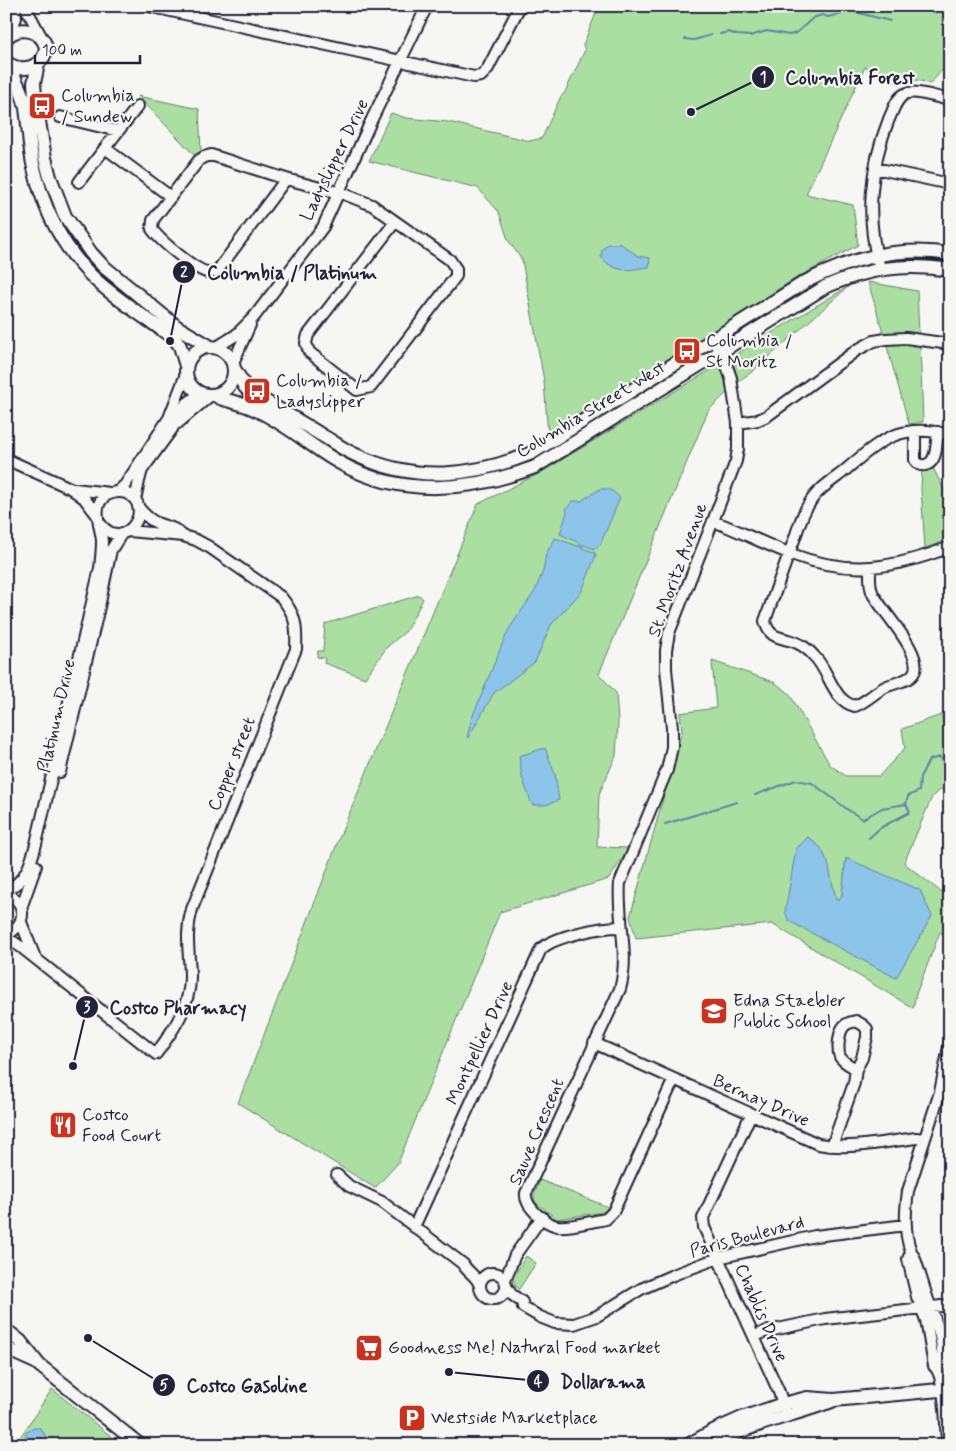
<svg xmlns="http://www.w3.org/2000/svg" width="956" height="1451" font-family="Mynerve,sans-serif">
  <rect width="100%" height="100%" fill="#f6f6f2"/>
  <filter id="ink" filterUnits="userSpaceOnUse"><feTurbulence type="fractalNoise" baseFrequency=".02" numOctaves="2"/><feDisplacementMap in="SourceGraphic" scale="10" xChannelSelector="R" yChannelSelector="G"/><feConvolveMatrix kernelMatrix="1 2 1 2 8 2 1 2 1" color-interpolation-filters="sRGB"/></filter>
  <g filter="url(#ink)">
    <path fill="#abdfa1" stroke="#66806e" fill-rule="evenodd" d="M599,6H950V58L945,67L930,84L918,80L899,84L865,67L806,194L853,205L858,245L796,278L548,436L544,381L522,260L508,240L499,212L478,188L369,161L391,113L406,118L448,122L530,141L542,138L561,96L564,94L585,50L583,45Z
      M138,96L199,109L201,152L196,157Z
      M868,282L917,291L919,335L898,333L884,335Z
      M849,286L753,371L740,380L708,411L599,674L616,693L618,723L616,756L599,794L597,847L629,848L609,879L500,912L398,1163L375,1188L238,1103L340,836L478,504L540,473Z
      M902,342L920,344L923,422L909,424L886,343Z
      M933,468L950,501V536L937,544L925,548L921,489L922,470Z
      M419,595L423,599L406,631L387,647L365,678L324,663L325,658L317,657L318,651H323L325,624Z
      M712,661L774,682L789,693L830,765L846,776H879L905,748L902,729L941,715L945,728L950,727V787L938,791L932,797L904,863L950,899V939L940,932L916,994L913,1008L772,924L636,938L630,917L682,731L680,713L716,708ZM808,837L838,902L842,896L846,858L896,978L796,849Z
      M540,1180L608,1207L604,1212L557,1219L535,1202L534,1195Z
      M526,1256L536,1263L519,1289L515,1286L513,1278Z
      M52,1389L122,1445H52L40,1428L21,1443V1445H15Z"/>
    <path fill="#8cc4ea" stroke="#6283a4" d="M608,244H621L638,256L650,258L649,267C628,270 616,274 601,257L602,250Z
      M600,489C609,488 614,491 620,498L600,545L595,549L583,545L582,548L594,552L596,555L582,591L551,625L535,662L494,693L491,698L468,738L467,737L472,718L501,647L509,629L535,591L543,571L546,554L555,538L581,547V544L560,534L567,512L566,509L573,501H581Z
      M545,748L555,774L559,800L546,805H532L522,777L519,756Z
      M808,837L821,848L828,863L836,899L838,901L842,895L846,858L920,890L932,916L896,978L789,921L785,912L796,849Z
      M34,1428H40L52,1445H21L27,1432Z"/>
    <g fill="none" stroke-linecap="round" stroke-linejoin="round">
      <path stroke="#6283a4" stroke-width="2" d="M720,34L728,32L737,35L750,36L767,31L789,35L796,33L813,18L822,15L828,17L848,12H855L890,21
        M685,39L694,40L711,35
        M755,795L796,780L812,783L851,812L863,819L882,808L906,804
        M665,824L737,802
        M869,838L880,828L910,812L906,804L908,796L919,791L920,777L929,760L940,757L946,773L950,771"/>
      <g stroke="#22223b" stroke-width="14">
        <path id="minor" d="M25,6L41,36
          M148,6L474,77L481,76L487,70L520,6
          M9,35L16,18L15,6
          M138,106L105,148L171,197
          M60,117L118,131
          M875,168L950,184
          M286,179L218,270C214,272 212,273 207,272C195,270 159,240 152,229L153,220L199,160L204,157L211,155L286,179L328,190L339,192L372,205L450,260L456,269V276L371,387L357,390L309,352L306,343L308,335L395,222
          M79,182L105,148
          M880,268C865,219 870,167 889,119C893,111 896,98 905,94C914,89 939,98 950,100
          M217,347L236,335L254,317L323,227L372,119L427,6
          M233,363L250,325
          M178,423L211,395
          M738,423L758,420L767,416L857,350L874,341L886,339L906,338L950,344
          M915,431V460C918,464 920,466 925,465C938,463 936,442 938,432
          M6,459L70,488L84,498L97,515
          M74,489L110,493
          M117,492L125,485L169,418L186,374
          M135,500L139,481L142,470L172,429L181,411L186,404L201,393
          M138,507C143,513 149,520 157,523C169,528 173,526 183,536
          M713,521C740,531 764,544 791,554C849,576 893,569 950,547
          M870,568C870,576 869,587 873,594C881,610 927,657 913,674C907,682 893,683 885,687C875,692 866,702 855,706C833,702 829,670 814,656C809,650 802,645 795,642C781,637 769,639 765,621C774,595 783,569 793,543C798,530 801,515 809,504C816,491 830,482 842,473C878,442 899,421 950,435
          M60,772L99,607L111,550L122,533
          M6,890C26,882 31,863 36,844L100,568C101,559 102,550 102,541C101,526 90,505 107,495C113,492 120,491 126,493C158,506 123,557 99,522
          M6,894C28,902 27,925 6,935
          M21,908L36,866
          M21,922L34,955
          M6,937L21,947L156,1054C174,1029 191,1006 190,974C189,950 185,933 192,909L296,649C297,626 296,615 281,597L209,547L196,540L183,536L129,531
          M594,1043L818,1144C850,1150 884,1142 916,1138L924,1139
          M674,1079L613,1212L606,1219L601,1220C589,1222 567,1228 557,1226C544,1223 524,1206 526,1193L620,989C630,955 617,918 620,883L667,770L672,747V728L666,669V650L669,633L713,521L736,461L738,449V423L731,378L725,360L713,340
          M751,1114L703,1218L704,1227L779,1392L785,1410
          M832,1146L854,1083L856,1069L862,1058L867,1037V1029L863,1025L856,1021C851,1022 845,1023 842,1029C839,1035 837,1050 840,1057C843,1062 851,1066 856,1069
          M337,1175L349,1186L382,1202L463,1264C467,1272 476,1275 479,1284
          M414,1227L541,949C555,936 601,927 620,927
          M911,1252L908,1259L917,1297L926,1320L934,1366C946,1376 946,1428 947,1445
          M480 1286a13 13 0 1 1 26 0a13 13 0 1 1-26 0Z
          M505,1280L515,1255L542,1217
          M506,1286L511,1294L522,1302L523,1307L540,1317L555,1323L574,1324L597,1316L641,1289L673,1275L718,1258L815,1236L906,1225
          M754,1337L764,1332L825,1319L950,1305
          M939,1370C949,1350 934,1317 927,1297C923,1284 919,1271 915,1259C903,1240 905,1213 908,1191L940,1092L950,1042"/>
      </g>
      <g stroke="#22223b" stroke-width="16">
        <path id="major" d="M6,38C19,25 41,29 46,47C45,68 21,74 6,62
          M7,63C14,77 23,92 26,108C29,128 29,148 34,168C44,211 65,252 98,282C122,303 149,320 175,339L180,346L186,366
          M38,64L34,83L35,97L45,158L50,177L65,216L91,253L103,266L177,327L209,346
          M186 371a24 24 0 1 1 48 0a24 24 0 1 1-48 0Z
          M235,370L245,387L251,393C275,407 299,421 323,436C334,442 344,450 356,455C416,483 472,477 532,453L805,282C852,258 896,246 950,254
          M215,395L220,398C232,402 245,404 256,410C286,423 311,447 340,463C401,498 472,491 535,467L825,287C867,268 904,263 950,270
          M6,1330L20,1341L39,1365L140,1445
          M6,1346L13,1352L35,1362
          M688,1445L713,1431L742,1418L783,1404L807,1398L834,1400L950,1389
          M712,1445C749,1424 792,1416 832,1401"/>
      </g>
      <use href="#minor" stroke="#f6f6f2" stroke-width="10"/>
      <use href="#major" stroke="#f6f6f2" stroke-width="12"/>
    </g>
  </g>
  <defs>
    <g id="bus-square" transform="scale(1.4375)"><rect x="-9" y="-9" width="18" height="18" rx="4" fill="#c8321e" stroke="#f6f6f2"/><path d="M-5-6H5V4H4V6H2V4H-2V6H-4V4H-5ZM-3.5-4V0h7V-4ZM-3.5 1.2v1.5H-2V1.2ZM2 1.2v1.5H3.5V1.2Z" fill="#fff"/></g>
    <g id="school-square" transform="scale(1.4375)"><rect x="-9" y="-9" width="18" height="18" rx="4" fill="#c8321e" stroke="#f6f6f2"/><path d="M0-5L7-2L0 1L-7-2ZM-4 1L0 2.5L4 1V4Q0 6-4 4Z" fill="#fff"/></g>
    <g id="restaurant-square" transform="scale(1.4375)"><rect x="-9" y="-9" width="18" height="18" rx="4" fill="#c8321e" stroke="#f6f6f2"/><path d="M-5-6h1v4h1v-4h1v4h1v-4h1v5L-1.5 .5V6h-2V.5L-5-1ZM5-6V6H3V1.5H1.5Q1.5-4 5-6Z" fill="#fff"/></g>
    <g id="supermarket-square" transform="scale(1.4375)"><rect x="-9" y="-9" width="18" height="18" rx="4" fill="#c8321e" stroke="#f6f6f2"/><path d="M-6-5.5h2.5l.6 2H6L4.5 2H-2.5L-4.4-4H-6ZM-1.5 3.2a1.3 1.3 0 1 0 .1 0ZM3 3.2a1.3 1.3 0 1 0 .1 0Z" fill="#fff"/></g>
    <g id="parking-square" transform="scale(1.4375)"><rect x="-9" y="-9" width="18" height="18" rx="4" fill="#c8321e" stroke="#f6f6f2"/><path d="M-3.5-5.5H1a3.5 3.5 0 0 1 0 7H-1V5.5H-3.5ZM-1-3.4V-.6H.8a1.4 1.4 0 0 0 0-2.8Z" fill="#fff"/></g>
  </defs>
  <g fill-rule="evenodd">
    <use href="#bus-square" x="42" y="106"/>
    <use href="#bus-square" x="687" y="351"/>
    <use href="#bus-square" x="257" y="391"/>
    <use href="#school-square" x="714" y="1011"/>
    <use href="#restaurant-square" x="63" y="1125"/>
    <use href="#supermarket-square" x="369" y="1348"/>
    <use href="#parking-square" x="412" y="1418"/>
  </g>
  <g text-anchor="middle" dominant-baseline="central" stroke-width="4.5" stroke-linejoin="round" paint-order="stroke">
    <g font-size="18" fill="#22223b" stroke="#f6f6f2" text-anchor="start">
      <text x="61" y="96">Columbia<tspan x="61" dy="21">/ Sundew</tspan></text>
      <text x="706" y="341">Columbia /<tspan x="706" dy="21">St Moritz</tspan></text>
      <text x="276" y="381">Columbia /<tspan x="276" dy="21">Ladyslipper</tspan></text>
      <text x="733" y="1001">Edna Staebler<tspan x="733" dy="21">Public School</tspan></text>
      <text x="82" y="1115">Costco<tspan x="82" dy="21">Food Court</tspan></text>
      <text x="388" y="1348">Goodness Me! Natural Food market</text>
      <text x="431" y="1418">Westside Marketplace</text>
    </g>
    <g font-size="18" fill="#22223b" stroke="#f6f6f2">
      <text transform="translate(335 160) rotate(-64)">Ladyslipper Drive</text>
      <text transform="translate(591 410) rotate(-31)">Columbia Street West</text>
      <text transform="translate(678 570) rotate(-70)">St. Moritz Avenue</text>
      <text transform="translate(57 716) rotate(-77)">Platinum Drive</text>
      <text transform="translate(232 764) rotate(-68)">Copper street</text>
      <text transform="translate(480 1043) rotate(-65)">Montpellier Drive</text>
      <text transform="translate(761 1101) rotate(24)">Bernay Drive</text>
      <text transform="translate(537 1132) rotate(-67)">Sauve Crescent</text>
      <text transform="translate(747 1237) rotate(-15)">Paris Boulevard</text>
      <text transform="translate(761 1313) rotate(66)">Chablis Drive</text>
    </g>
  </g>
  <path fill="none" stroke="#22223b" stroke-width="2" d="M691 112L763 77M170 341L184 272M73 1066L87 1007M449 1372L538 1381M88 1338L164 1385"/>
  <g fill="#22223b" stroke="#f6f6f2" stroke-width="2">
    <circle cx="691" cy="112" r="5"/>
    <circle cx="170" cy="341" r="5"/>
    <circle cx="73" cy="1066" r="5"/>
    <circle cx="449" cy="1372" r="5"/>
    <circle cx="88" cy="1338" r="5"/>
    <circle cx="763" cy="77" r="12"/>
    <circle cx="184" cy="272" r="12"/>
    <circle cx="87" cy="1007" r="12"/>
    <circle cx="538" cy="1381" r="12"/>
    <circle cx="164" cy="1385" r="12"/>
  </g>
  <g font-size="15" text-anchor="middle" font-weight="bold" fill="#fff">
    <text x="763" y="82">1</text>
    <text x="184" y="277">2</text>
    <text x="87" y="1012">3</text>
    <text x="538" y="1386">4</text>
    <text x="164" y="1390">5</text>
  </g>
  <g font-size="19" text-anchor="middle" font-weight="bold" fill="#22223b" stroke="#f6f6f2" stroke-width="4.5" stroke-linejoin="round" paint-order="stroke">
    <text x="850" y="84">Columbia Forest</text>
    <text x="292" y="279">Columbia / Platinum</text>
    <text x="178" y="1014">Costco Pharmacy</text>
    <text x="603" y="1388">Dollarama</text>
    <text x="247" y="1392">Costco Gasoline</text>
  </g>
  <rect width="956" height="1451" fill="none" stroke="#f6f6f2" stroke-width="25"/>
  <rect x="12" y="12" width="931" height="1426" fill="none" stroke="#22223b" stroke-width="2" filter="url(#ink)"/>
  <path d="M35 55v8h105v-8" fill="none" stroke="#22223b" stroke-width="2.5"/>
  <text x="42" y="55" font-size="15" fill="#22223b" stroke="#f6f6f2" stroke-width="4" paint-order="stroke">100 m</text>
</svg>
